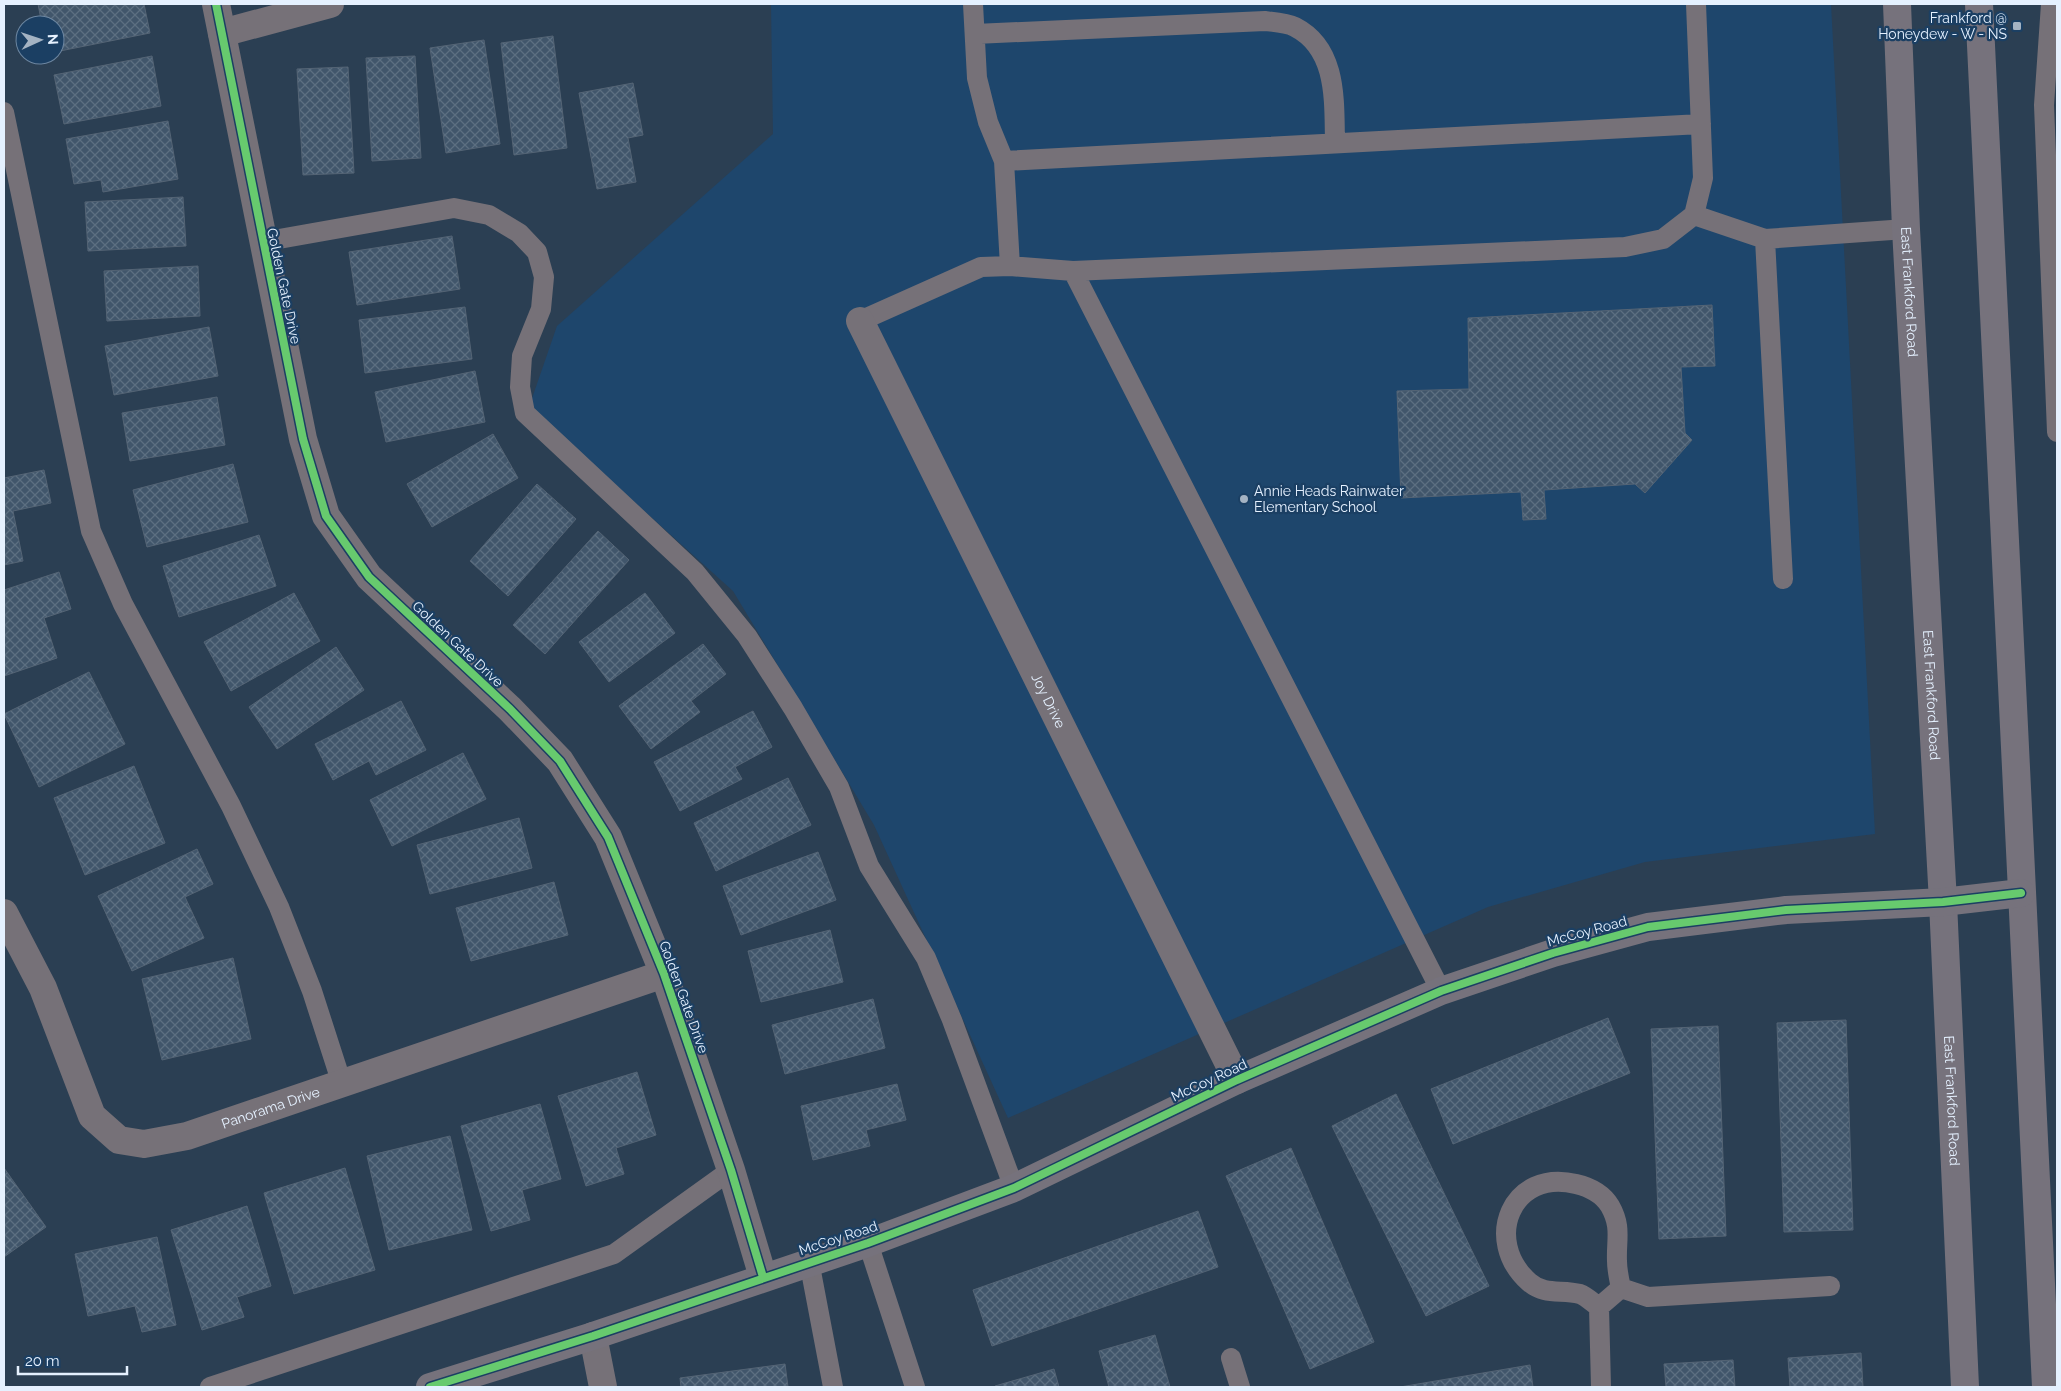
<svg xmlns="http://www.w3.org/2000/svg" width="2061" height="1391" font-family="Raleway,sans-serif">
  <defs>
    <pattern id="building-cross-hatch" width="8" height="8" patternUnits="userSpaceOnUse" patternTransform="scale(1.25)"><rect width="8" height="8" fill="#41566b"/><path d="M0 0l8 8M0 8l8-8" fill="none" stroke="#5c6f81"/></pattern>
  </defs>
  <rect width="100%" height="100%" fill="#2b3f53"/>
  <path fill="#1e466c" d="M771,4H1831L1875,834L1645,862L1488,907L1008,1118L874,825L733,591L529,407L557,326L773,134Z"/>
  <path fill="url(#building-cross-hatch)" stroke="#546475" d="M38,4H144L150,33L55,52V25H42Z
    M553,36L567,148L514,155L501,43Z
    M484,40L500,144L446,153L430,48Z
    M152,56L161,106L64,124L54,75Z
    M415,56L421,158L372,161L366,58Z
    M348,67L354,173L303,175L297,69Z
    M633,83L643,135L628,138L636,182L597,189L579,93Z
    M168,121L178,179L103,192L101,180L74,184L66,139Z
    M183,197L186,246L88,251L85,202Z
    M452,236L460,289L357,305L349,252Z
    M198,266L200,316L107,321L104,271Z
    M1712,305L1715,366L1681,367L1685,433L1692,440L1645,493L1635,484L1544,490L1546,519L1523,520L1521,492L1401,498L1397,391L1469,389L1468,318Z
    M465,307L472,359L365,373L359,320Z
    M209,327L218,376L114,395L105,346Z
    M475,371L485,422L386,442L375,392Z
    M217,397L225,445L130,461L122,413Z
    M493,434L518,478L432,527L407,484Z
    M233,464L248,522L147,547L133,490Z
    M44,470L51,503L13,511L23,561L4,565V478Z
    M537,484L576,519L508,596L470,561Z
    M598,531L629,560L545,654L513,625Z
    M259,535L276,586L179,617L163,566Z
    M59,572L71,609L44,618L57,658L4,676V590Z
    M294,593L320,641L231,691L204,642Z
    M645,593L675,633L609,682L579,642Z
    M703,644L726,674L691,701L700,712L651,749L619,706Z
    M336,647L364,690L277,749L249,707Z
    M89,672L125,744L39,787L4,714Z
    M401,701L426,750L376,775L369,761L333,780L315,744Z
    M753,711L772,747L735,767L742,779L680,811L654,762Z
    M463,753L486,799L392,846L370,800Z
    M134,766L165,843L85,875L54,798Z
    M788,778L811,825L716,871L694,823Z
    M519,818L532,868L430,894L417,845Z
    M197,849L213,884L185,897L204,938L132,971L98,896Z
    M818,852L836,900L741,935L723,886Z
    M554,882L568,935L471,961L456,908Z
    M830,930L843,982L761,1002L748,951Z
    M233,958L251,1039L162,1060L142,979Z
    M873,999L885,1048L785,1074L772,1025Z
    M1608,1018L1630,1073L1453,1144L1431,1089Z
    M1846,1020L1853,1230L1784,1232L1777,1023Z
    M1718,1026L1726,1236L1659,1239L1651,1029Z
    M637,1072L656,1135L616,1148L624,1174L586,1186L558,1096Z
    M897,1084L906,1120L866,1130L870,1146L813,1160L801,1106Z
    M1396,1094L1489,1286L1426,1316L1332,1126Z
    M540,1104L561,1179L522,1190L530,1220L491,1231L461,1126Z
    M450,1136L472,1230L389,1250L367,1156Z
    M1291,1148L1374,1342L1310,1369L1226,1176Z
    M4,1168L46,1227L4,1257Z
    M345,1168L375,1270L294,1294L264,1193Z
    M247,1206L271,1286L237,1297L244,1317L202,1330L171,1230Z
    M1198,1211L1218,1267L992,1346L973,1290Z
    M157,1237L176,1325L142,1332L135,1306L88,1316L75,1254Z
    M1155,1335L1170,1387H1109L1099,1351Z
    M1861,1353L1863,1387H1790L1788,1358Z
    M1733,1360L1735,1387H1666L1664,1364Z
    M785,1364L788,1387H681L680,1378Z
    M1530,1365L1533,1387H1400Z
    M1054,1369L1059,1387H995V1386Z"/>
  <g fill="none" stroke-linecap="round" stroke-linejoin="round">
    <path stroke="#767178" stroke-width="20" d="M2051,4L2044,105L2057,432
      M975,34L1265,21C1274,22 1287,23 1295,27C1338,49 1334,102 1335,143
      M4,112L91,531L123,604L231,806L279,907L312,991L342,1084
      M1004,161L1701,124
      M1694,215L1765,239L1783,579
      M1765,239L1906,229
      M262,242L454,208L489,215L519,233L537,252L544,277L541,309L522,356L520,387L525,413L695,572L747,636L793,708L839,787L869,866L926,958L952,1020L1014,1188
      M1010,266L1073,271L1625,247L1663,239L1694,215L1703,178L1696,4
      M1073,271L1441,991
      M860,321L981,267L1010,266L1004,161L988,122L977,78L973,4
      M868,1243L915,1387
      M809,1261L833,1387
      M1621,1288L1648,1297L1830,1286
      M1599,1307C1593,1303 1586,1296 1580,1294C1561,1289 1545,1296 1529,1282C1482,1240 1512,1168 1576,1184C1589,1187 1602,1193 1610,1206C1622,1227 1616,1240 1617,1261C1617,1270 1619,1279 1621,1288
      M1231,1358L1240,1387
      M210,1387L614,1254L731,1170
      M1601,1387L1599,1307L1621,1288"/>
    <g stroke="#767178" stroke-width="28">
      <path d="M216,4L303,439L326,516L369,577L510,709L560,761L608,837L664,974L731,1170L763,1277"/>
      <path d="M222,33L330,4"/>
      <path id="s1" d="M860,321L1237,1080"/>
      <path id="s2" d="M4,913L43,988L92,1116L119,1140L144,1144L187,1136L664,974"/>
      <path d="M593,1336L603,1387"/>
    </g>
    <g stroke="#76727c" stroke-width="28">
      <path id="s3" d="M1897,4L1906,229L1943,902L1965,1387"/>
      <path d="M1979,4L2046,1387"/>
      <path d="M430,1387L593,1336L868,1243L1014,1188L1237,1080L1441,991L1553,953L1648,927L1786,910L1943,902L2021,893"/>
    </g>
    <g stroke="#1b3f63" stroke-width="11">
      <path id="cycleway" d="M216,4L303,439L326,516L369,577L510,709L560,761L608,837L664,974L731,1170L763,1277
        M430,1387L593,1336L868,1243L1014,1188L1237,1080L1441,991L1553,953L1648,927L1786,910L1943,902L2021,893"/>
    </g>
    <use href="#cycleway" stroke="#67ca6e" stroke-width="8"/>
  </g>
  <g fill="#a4b3c3" stroke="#1b3f63" stroke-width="2">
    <rect x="2012" y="21" width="10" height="10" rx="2.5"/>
    <circle cx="1244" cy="499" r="5"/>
  </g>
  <g text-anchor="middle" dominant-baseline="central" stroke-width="4.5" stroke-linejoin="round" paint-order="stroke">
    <g font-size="14" fill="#e5f1ff" stroke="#1b3f63" text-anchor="end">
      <text x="2007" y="18">Frankford @<tspan x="2007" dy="16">Honeydew - W - NS</tspan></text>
      <text x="1254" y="491" text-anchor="start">Annie Heads Rainwater<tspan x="1254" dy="16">Elementary School</tspan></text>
    </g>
    <g font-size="14" fill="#e5f1ff" stroke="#1b3f63">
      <text transform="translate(284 286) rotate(78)">Golden Gate Drive</text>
      <text stroke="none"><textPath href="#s3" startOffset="288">East Frankford Road</textPath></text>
      <text transform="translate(458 644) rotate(43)">Golden Gate Drive</text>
      <text stroke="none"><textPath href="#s3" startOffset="692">East Frankford Road</textPath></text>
      <text stroke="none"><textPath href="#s1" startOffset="424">Joy Drive</textPath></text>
      <text transform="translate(1587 931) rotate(-15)">McCoy Road</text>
      <text transform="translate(684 997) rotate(70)">Golden Gate Drive</text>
      <text transform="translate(1209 1080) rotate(-25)">McCoy Road</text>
      <text stroke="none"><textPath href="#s3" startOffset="1098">East Frankford Road</textPath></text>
      <text stroke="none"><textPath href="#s2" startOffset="415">Panorama Drive</textPath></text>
      <text transform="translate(838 1238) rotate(-18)">McCoy Road</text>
    </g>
  </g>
  <rect width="2061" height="1391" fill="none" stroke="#e5f1ff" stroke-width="10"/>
  <g transform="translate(40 40) rotate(87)"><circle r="24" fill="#1b3f63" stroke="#6c86a1"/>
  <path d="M0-4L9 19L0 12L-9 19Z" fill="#a4b3c3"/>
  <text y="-8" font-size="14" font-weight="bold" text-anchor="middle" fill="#e5f1ff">N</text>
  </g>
  <path d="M18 1366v8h109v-8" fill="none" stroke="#e5f1ff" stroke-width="2.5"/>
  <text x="25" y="1366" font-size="15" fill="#e5f1ff" stroke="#1b3f63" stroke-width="4" paint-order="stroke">20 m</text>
</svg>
